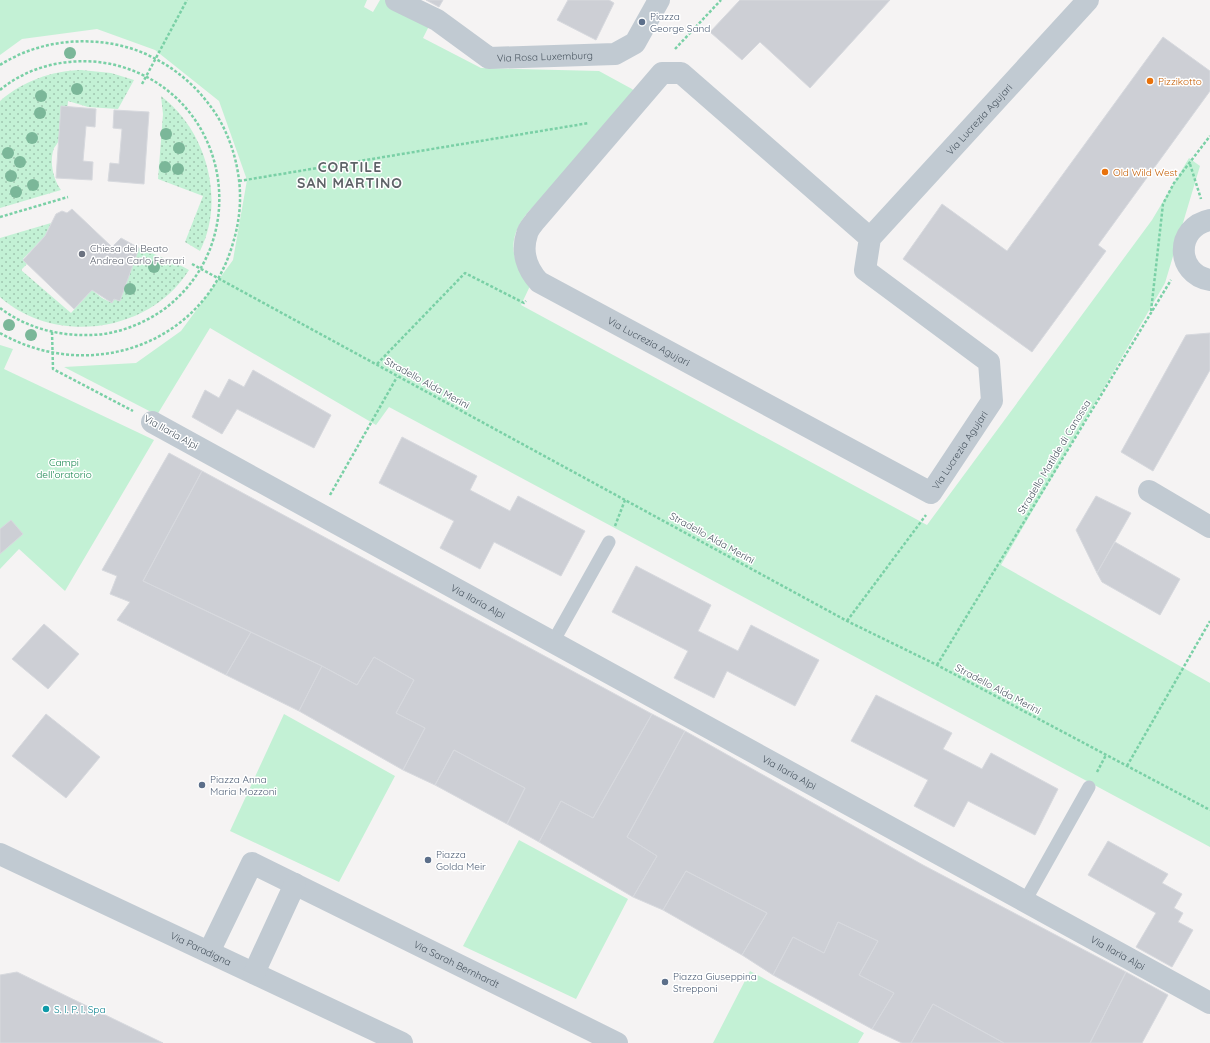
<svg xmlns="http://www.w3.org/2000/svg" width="1210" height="1043" font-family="Quicksand,sans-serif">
  <defs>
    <pattern id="grass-dots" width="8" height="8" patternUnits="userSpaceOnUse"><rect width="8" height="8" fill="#c3f1d5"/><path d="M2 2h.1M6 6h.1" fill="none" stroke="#a0c6b0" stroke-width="1.8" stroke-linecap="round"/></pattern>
  </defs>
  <rect width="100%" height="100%" fill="#f5f3f3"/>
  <path fill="url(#grass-dots)" d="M81,70L111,73L134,80L118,109L88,107L68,101C67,113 64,129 59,140C58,143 56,145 54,148C49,161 53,179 61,190L0,208V101C23,81 51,71 81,70Z
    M161,96C206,130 226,199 200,251L185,242L203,196L158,179L163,114Z
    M51,223L45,236L23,259L27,264L21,270L71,313L92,290L102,298L112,303L139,248L176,263L189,270C150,333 55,346 0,297V238Z"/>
  <path fill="#c3f1d5" d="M0,0H367L364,7L373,12L380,0H385L430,24L423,38L481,68L599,71L632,89L639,95L529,211C517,225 509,242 516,261C519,269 525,278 530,286L521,305L927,525L1152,220L1189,158L1200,166L1165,283L1001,565L1210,683V847L389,407L376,425L210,328L157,415L64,367L136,363L181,331L233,260L247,180L219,101L155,50L97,29L22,39L0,55Z
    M0,345L13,349L4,369L154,440L65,591L19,549L0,569Z
    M284,714L395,776L339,882L230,831Z
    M519,840L628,899L576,999L463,946Z
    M750,971L864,1033L858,1043H713Z"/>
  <path fill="#cdcfd5" stroke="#d7d9de" d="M426,0H443L439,7Z
    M568,0H609L614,3L596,40L557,20Z
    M740,0H890L810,88L760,42L742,60L710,32Z
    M1163,37L1210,71V91L1098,245L1106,251L1032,352L903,259L942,204L1007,251Z
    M61,106L96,109L95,127L86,126L83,161L93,162L92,180L56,178Z
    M114,110L149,112L144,184L108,181L110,163L119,164L122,129L113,128Z
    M72,209L112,247L121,238L139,248L120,301L114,299L112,303L92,290L74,309L23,260L45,236L56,214L62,211L67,213Z
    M1210,333V370L1153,471L1121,452L1186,335Z
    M253,370L331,415L314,448L237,409L222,434L192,417L205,390L219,398L229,379L244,387Z
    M402,437L477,476L470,490L510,511L518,496L585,531L561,576L494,542L480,569L440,548L454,521L379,483Z
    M169,453L202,471L143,581L251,632L226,675L117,620L130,602L110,594L117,576L102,570Z
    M202,471L652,714L593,818L561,801L539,842L507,824L525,788L454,750L435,785L403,770L425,728L396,713L414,680L374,657L357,685L322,666L143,581Z
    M1096,496L1131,513L1097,573L1076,530Z
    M11,520L23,534L0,554V529Z
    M1115,542L1180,579L1160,615L1102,582L1097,573Z
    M636,566L711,605L698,631L738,651L751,625L819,660L795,706L727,671L714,698L674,678L688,651L612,612Z
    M44,624L79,654L48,689L12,659Z
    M251,632L322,666L299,711L226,675Z
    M374,657L414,680L396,713L425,728L403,770L299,711L322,666L357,685Z
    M876,695L952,733L943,749L982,769L991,753L1058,789L1035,835L968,801L954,827L914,806L928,780L851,741Z
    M46,714L100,757L66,798L12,756Z
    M652,714L685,731L627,837L657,856L633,897L539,842L561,801L593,818Z
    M685,731L923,865L1126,972L1090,1043H1004L933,1004L911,1043H902L872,1029L894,993L859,975L878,941L838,922L824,953L793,937L773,975L742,955L767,913L686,871L663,910L633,897L657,856L627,837Z
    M454,750L525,788L507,824L435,785Z
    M1108,841L1168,874L1162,883L1182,894L1174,908L1183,913L1178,922L1193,930L1172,967L1136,947L1156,913L1088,875Z
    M686,871L767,913L742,955L663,910Z
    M838,922L878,941L859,975L894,993L872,1029L773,975L793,937L824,953Z
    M17,972L163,1043H0V975Z
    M1126,972L1168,995L1142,1043H1090Z
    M933,1004L1004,1043H911Z"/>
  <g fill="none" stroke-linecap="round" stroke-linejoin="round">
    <path stroke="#7ad0a6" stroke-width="2.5" stroke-dasharray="3 2" stroke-linecap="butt" d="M675,49L721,0
      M0,65C39,40 89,35 133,49C162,59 189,78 208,103C224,123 234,148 238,173C242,197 240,220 233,243C204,345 89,384 0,333
      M142,84L187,0
      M0,90C32,63 79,55 119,66C230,97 255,242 163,310C141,325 115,335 89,335C57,336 25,327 0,308
      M1190,164L1201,199
      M239,181L589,123
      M0,217L68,197
      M192,264L847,621L937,665L1210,810
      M1151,311L1163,204L1174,183L1210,136
      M52,332L53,369L133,411
      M377,364L465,273L524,303L526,301
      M330,495L397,377
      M615,526L625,500
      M847,621L926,515
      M937,665L1171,280
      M1127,766L1210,621
      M1097,772L1106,755"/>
    <path stroke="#c1cad2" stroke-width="13" d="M553,642L609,542
      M1025,901L1089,787"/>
    <g stroke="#c1cad2" stroke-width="22">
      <path id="s1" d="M396,0L437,20L489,58L615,54L635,43L659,0"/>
      <path d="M1210,220C1175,227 1175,274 1210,280"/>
      <path id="s2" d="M870,238L681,73H662L535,221C532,225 528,229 527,234C521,252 527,269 539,282L931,493L992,401L989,362L865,270L870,238L1088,0"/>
      <path id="s3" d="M152,422L1210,1003"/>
      <path d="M1149,491L1210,527"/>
      <path id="s4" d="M0,854L402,1043"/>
      <path id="s5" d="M209,952L252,863L617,1043"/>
      <path d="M254,973L295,884"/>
    </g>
  </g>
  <g fill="#7bb799">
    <circle cx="70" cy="53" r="6"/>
    <circle cx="77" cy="89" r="6"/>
    <circle cx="41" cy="96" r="6"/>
    <circle cx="40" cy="113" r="6"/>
    <circle cx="166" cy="134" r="6"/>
    <circle cx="32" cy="138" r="6"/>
    <circle cx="179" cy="148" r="6"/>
    <circle cx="8" cy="153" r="6"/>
    <circle cx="20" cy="162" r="6"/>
    <circle cx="165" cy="167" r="6"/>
    <circle cx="178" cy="169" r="6"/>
    <circle cx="11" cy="176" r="6"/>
    <circle cx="33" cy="185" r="6"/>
    <circle cx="16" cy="192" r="6"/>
    <circle cx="154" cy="267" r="6"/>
    <circle cx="130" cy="289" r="6"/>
    <circle cx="9" cy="325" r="6"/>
    <circle cx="31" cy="335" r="6"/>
  </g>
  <g fill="#5c6f8a" stroke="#fff" stroke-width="1.5">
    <circle cx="642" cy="22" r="4"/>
    <circle cx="202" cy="785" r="4"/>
    <circle cx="428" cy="860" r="4"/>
    <circle cx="665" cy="982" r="4"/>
  </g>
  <g fill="#e8710a" stroke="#fff" stroke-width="1.5">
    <circle cx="1150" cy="81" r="4"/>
    <circle cx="1105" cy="172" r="4"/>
  </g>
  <circle fill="#6b7280" stroke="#fff" stroke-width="1.5" cx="82" cy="254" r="4"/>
  <circle fill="#0f9aa8" stroke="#fff" stroke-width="1.5" cx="46" cy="1009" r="4"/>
  <g text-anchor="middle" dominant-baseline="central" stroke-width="3" stroke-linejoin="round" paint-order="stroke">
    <g font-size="10" fill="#4e5e75" stroke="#fff" text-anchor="start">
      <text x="650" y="16">Piazza<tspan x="650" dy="12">George Sand</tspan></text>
      <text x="210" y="779">Piazza Anna<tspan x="210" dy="12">Maria Mozzoni</tspan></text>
      <text x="436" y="854">Piazza<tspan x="436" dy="12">Golda Meir</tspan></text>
      <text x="673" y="976">Piazza Giuseppina<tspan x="673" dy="12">Strepponi</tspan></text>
    </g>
    <g font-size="10" fill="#4a5661" stroke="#fff">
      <text stroke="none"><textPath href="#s1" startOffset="166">Via Rosa Luxemburg</textPath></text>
      <text stroke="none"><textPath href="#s2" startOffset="1475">Via Lucrezia Agujari</textPath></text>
      <text stroke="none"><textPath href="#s2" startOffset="657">Via Lucrezia Agujari</textPath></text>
      <text transform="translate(427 383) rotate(29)">Stradello Alda Merini</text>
      <text transform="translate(171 432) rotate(29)">Via Ilaria Alpi</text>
      <text stroke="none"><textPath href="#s2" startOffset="1029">Via Lucrezia Agujari</textPath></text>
      <text transform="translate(1054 457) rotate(-59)">Stradello Matilde di Canossa</text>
      <text transform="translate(712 538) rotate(29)">Stradello Alda Merini</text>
      <text stroke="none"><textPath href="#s3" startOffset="372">Via Ilaria Alpi</textPath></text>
      <text transform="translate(998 689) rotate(28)">Stradello Alda Merini</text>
      <text stroke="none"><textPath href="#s3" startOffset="727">Via Ilaria Alpi</textPath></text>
      <text stroke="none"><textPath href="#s4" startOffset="222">Via Paradigna</textPath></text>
      <text stroke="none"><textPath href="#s3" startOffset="1102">Via Ilaria Alpi</textPath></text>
      <text stroke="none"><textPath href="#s5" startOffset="327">Via Sarah Bernhardt</textPath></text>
    </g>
    <g font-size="10" fill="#c56008" stroke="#fff" text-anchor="start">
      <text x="1158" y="81">Pizzikotto</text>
      <text x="1113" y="172">Old Wild West</text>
    </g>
    <g font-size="10" fill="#5b616d" stroke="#fff" text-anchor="start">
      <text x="90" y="248">Chiesa del Beato<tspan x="90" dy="12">Andrea Carlo Ferrari</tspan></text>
    </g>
    <g font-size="10" fill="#17864f" stroke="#fff">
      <text x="64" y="462">Campi<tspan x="64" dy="12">dell'oratorio</tspan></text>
    </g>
    <g font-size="10" fill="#0d838f" stroke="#fff" text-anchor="start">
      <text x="54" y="1009">S. I. P. I. Spa</text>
    </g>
    <g font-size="14" font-weight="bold" letter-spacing="1" fill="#5f6368" stroke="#fff">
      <text x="350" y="167">CORTILE<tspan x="350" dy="16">SAN MARTINO</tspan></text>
    </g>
  </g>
</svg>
